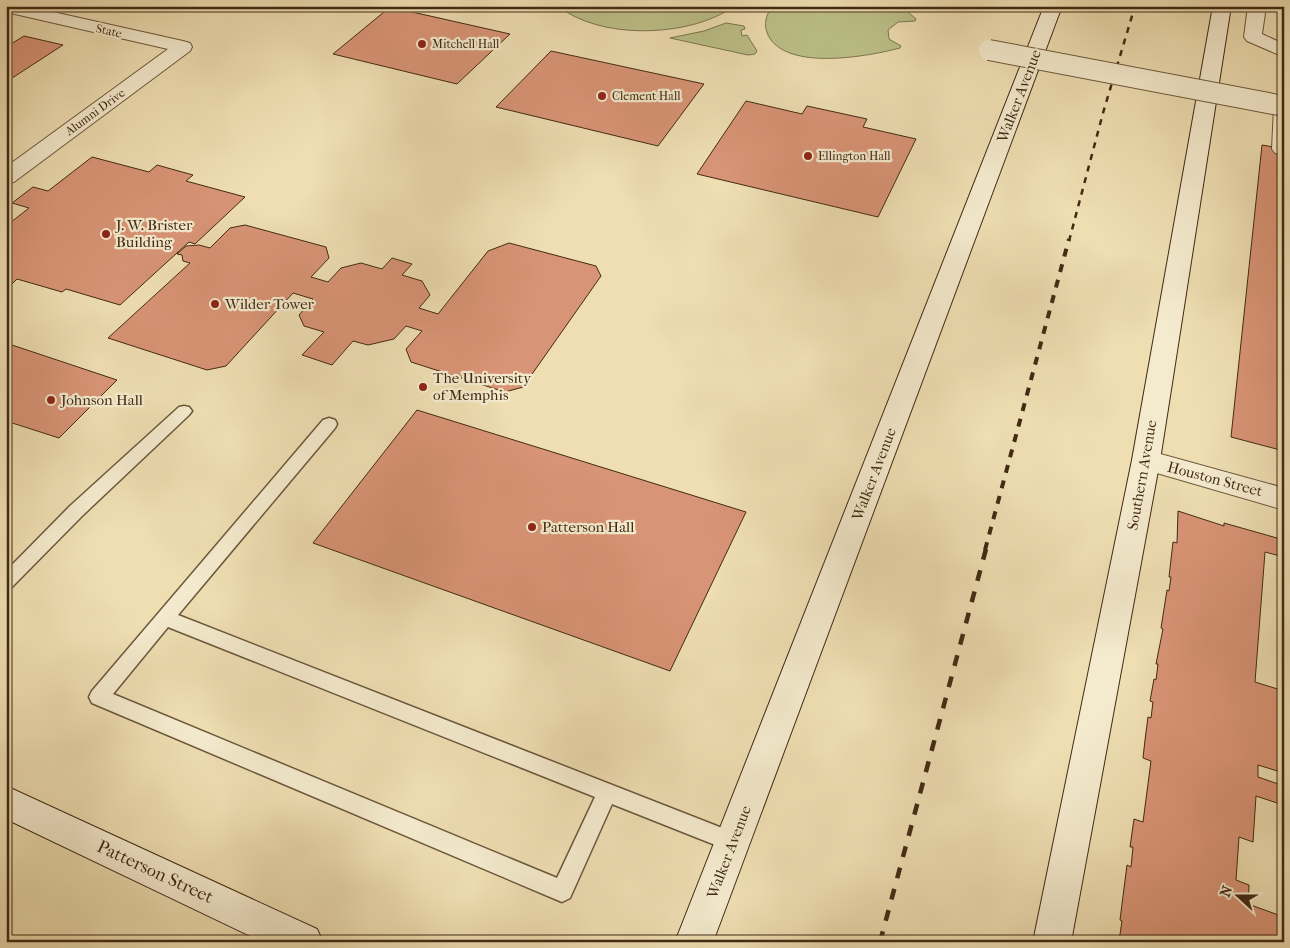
<svg xmlns="http://www.w3.org/2000/svg" width="1290" height="948" font-family="'IM FELL French Canon',serif">
  <rect width="100%" height="100%" fill="#eedeb2"/>
  <filter id="stains"><feTurbulence type="fractalNoise" baseFrequency=".004" numOctaves="4"/><feColorMatrix values="0 0 0 0 .2 0 0 0 0 .09 0 0 0 0 .02 0 0 0 .5 -.17"/></filter>
  <radialGradient id="worn" r=".72"><stop offset=".6" stop-color="#630" stop-opacity="0"/><stop offset="1" stop-color="#630" stop-opacity=".3"/></radialGradient>
  <path fill="#bcc089" stroke="#7e754e" d="M558,6H727L722,10L725,12C681,37 599,39 558,6Z
    M772,6H901L916,19L915,21L898,22L888,30L889,39L901,46L900,48C870,56 786,72 768,35C763,24 766,16 772,6Z
    M726,23L744,26L745,29L741,30L742,36L747,35L757,51L755,54L748,55L670,38L704,31Z"/>
  <path fill="#d89476" stroke="#412a13" d="M390,7L510,34L457,84L333,54Z
    M24,36L63,45L6,82V47Z
    M551,51L704,84L658,146L496,107Z
    M746,101L802,114L807,106L867,119L863,127L916,139L878,217L697,174Z
    M1262,145L1284,149V451L1231,437Z
    M92,157L149,172L157,165L193,175L186,181L245,197L195,244L189,242L120,305L66,289L62,292L17,279L12,284L6,282V226L29,208L12,203L33,187L48,191Z
    M245,225L326,247L329,258L311,277L328,282L341,268L361,263L382,269L392,258L412,264L402,275L422,281L430,295L419,308L438,314L488,251L509,243L596,266L601,276L523,387L505,392L411,362L406,349L422,331L406,326L394,339L368,345L353,341L332,365L302,355L324,332L304,326L299,315L313,299L293,293L226,366L207,370L108,338L190,263L183,261L182,255L177,254L186,246L199,245L210,248L230,228Z
    M6,343L117,380L59,438L6,421Z
    M417,410L746,512L670,671L313,543Z
    M1178,511L1224,526V523L1284,540V557L1265,552L1255,682L1284,691V773L1258,765V777L1284,786L1283,805L1256,796L1253,842L1239,837L1236,880L1249,885L1248,904L1284,917V942H1115L1116,940L1119,941L1122,921L1120,920L1127,865L1131,867L1133,847H1130L1134,819L1143,822L1151,761L1143,758L1145,740L1148,717L1151,718L1153,702L1150,701L1154,679L1156,680L1158,664H1156L1163,629L1161,628L1167,590L1169,591L1171,577H1169L1173,542L1177,543Z"/>
  <g fill="none" stroke-linecap="round" stroke-linejoin="round">
    <g stroke="#6c573b" stroke-width="3">
      <path id="lane" d="M184,406L189,407L192,411L189,415L82,516L12,587L6,589V571L70,506L179,407Z
        M329,418L335,420L337,424L335,428L178,615L740,835L743,842L740,849L733,852L612,804L570,898L562,902L92,703L89,697L92,691L323,420ZM168,627L595,797L557,878L113,694Z"/>
    </g>
    <g stroke="#6c573b" stroke-width="2">
      <path id="street" d="M6,6H26L183,41L190,43L192,47L190,51L14,182L6,183V167L168,49L6,12Z
        M1248,6H1266L1262,34L1284,44V57L1247,41L1244,37Z
        M1284,101V155L1275,153L1272,149L1274,107L1277,103Z
        M1146,450L1284,488V510L1136,467L1132,460L1136,453Z"/>
    </g>
    <g stroke="#412a13" stroke-width="2">
      <path id="secondary" d="M1044,6H1062L713,942H675Z
        M1213,6H1231L1160,460L1071,942H1033L1132,460Z
        M6,786L317,929L323,942H263L6,819Z"/>
    </g>
    <use href="#lane" fill="#f4eacd" fill-rule="evenodd"/>
    <use href="#street" fill="#f4eacd" fill-rule="evenodd"/>
    <use href="#secondary" fill="#f4eacd" fill-rule="evenodd"/>
    <path stroke="#412a13" stroke-width="2.5" stroke-dasharray="6 6" stroke-linecap="butt" d="M1069,241L1103,113L1135,6"/>
    <path stroke="#412a13" stroke-width="4" stroke-dasharray="8 8" stroke-linecap="butt" d="M985,550L1069,239"/>
    <path stroke="#412a13" stroke-width="4.5" stroke-dasharray="11 11" stroke-linecap="butt" d="M880,942L986,549"/>
    <g stroke="#6c573b" stroke-width="22" stroke-linecap="butt">
      <path id="street-bridge" d="M989,50L1284,106"/>
    </g>
    <use href="#street-bridge" stroke="#f4eacd" stroke-width="20"/>
  </g>
  <g fill="#8f2418" stroke="#f4eacd" stroke-width="2">
    <circle cx="422" cy="44" r="5"/>
    <circle cx="602" cy="96" r="5"/>
    <circle cx="808" cy="156" r="5"/>
    <circle cx="106" cy="234" r="5"/>
    <circle cx="215" cy="304" r="5"/>
    <circle cx="423" cy="387" r="5"/>
    <circle cx="51" cy="400" r="5"/>
    <circle cx="532" cy="527" r="5"/>
  </g>
  <g text-anchor="middle" dominant-baseline="central" stroke-width="4.5" stroke-linejoin="round" paint-order="stroke">
    <g font-size="12" fill="#412a13" stroke="#f4eacd">
      <text transform="translate(109 31) rotate(13)">State</text>
      <text transform="translate(95 112) rotate(-36)">Alumni Drive</text>
    </g>
    <g font-size="12" fill="#412a13" stroke="#f4eacd" text-anchor="start">
      <text x="432" y="44">Mitchell Hall</text>
      <text x="612" y="96">Clement Hall</text>
      <text x="818" y="156">Ellington Hall</text>
    </g>
    <g font-size="15" fill="#412a13" stroke="#f4eacd">
      <text transform="translate(1019 96) rotate(-69)">Walker Avenue</text>
      <text transform="translate(874 474) rotate(-69)">Walker Avenue</text>
      <text transform="translate(1142 475) rotate(-80)">Southern Avenue</text>
      <text transform="translate(1215 479) rotate(15)">Houston Street</text>
      <text transform="translate(729 852) rotate(-69)">Walker Avenue</text>
    </g>
    <g font-size="15" fill="#412a13" stroke="#f4eacd" text-anchor="start">
      <text x="116" y="225">J. W. Brister<tspan x="116" dy="17">Building</tspan></text>
      <text x="225" y="304">Wilder Tower</text>
      <text x="433" y="378">The University<tspan x="433" dy="17">of Memphis</tspan></text>
      <text x="61" y="400">Johnson Hall</text>
      <text x="542" y="527">Patterson Hall</text>
    </g>
    <g font-size="18" fill="#412a13" stroke="#f4eacd">
      <text transform="translate(155 872) rotate(25)">Patterson Street</text>
    </g>
  </g>
  <rect width="1290" height="948" fill="none" stroke="#eedeb2" stroke-width="25"/>
  <rect x="8" y="8" width="1275" height="933" fill="none" stroke="#412a13" stroke-width="2.5"/>
  <rect x="12" y="12" width="1265" height="923" fill="none" stroke="#412a13"/>
  <g transform="translate(1238 896) rotate(291)" stroke="#f4eacd" stroke-width="4" paint-order="stroke">
  <path d="M0-4L9 19L0 12L-9 19Z" fill="#412a13"/>
  <text y="-8" font-size="14" font-weight="bold" text-anchor="middle" fill="#412a13">N</text>
  </g>
  <rect width="100%" height="100%" filter="url(#stains)"/>
  <rect width="100%" height="100%" fill="url(#worn)"/>
</svg>
